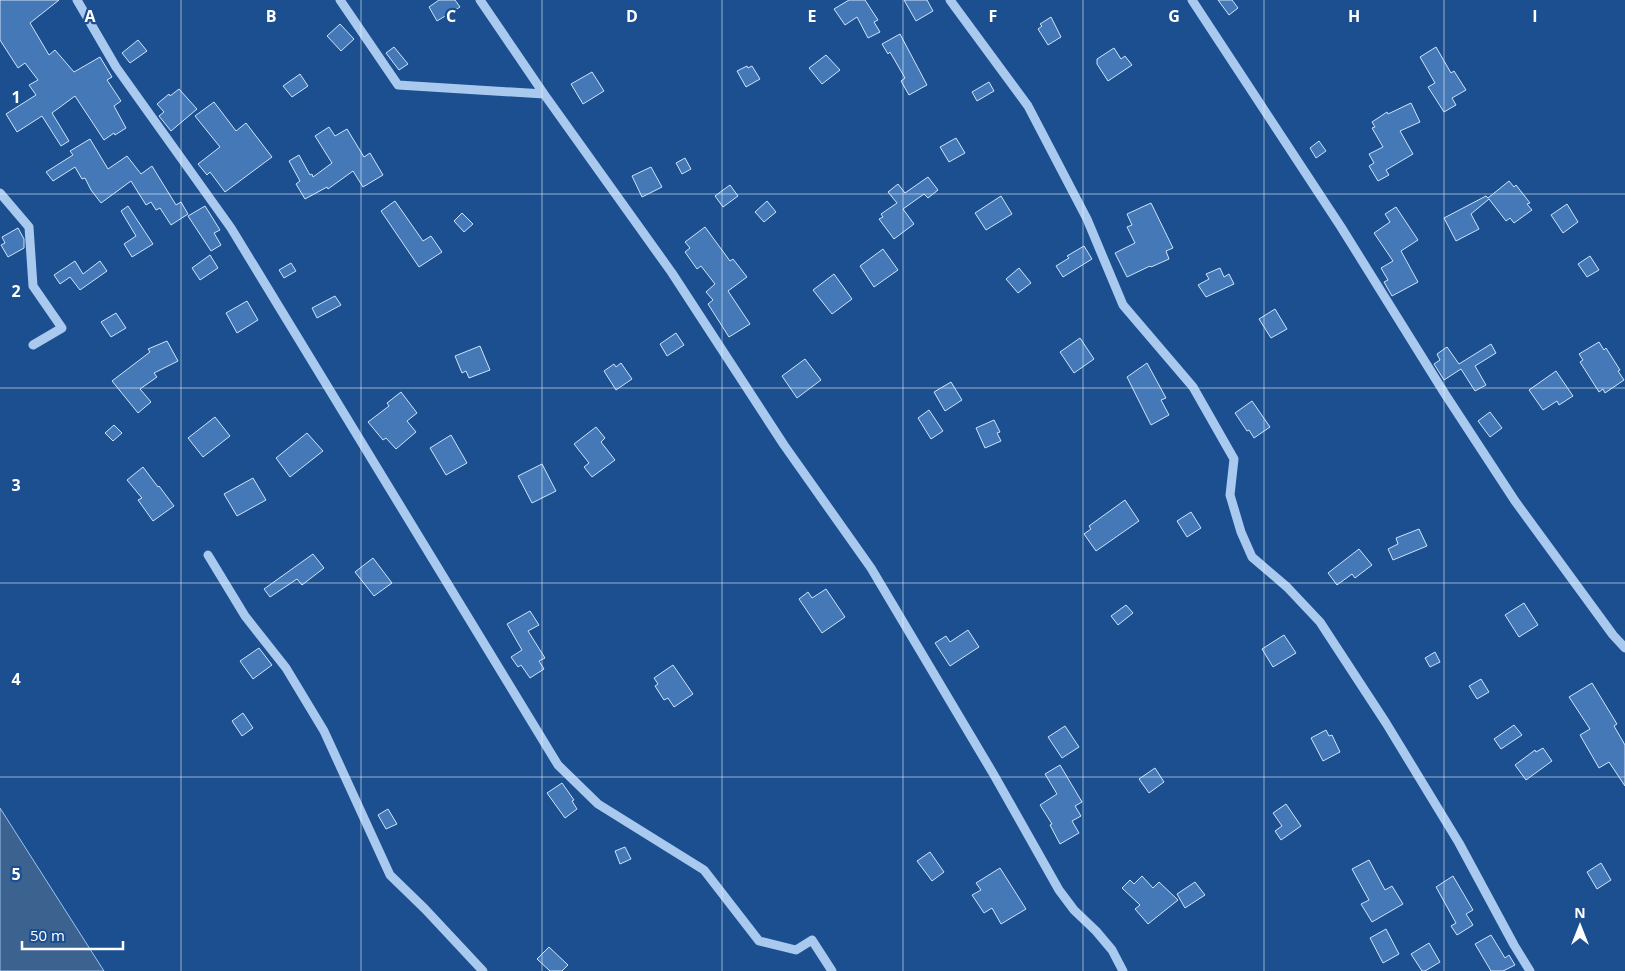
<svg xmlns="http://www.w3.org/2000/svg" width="1625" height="971" font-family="'Open Sans',sans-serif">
  <rect width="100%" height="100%" fill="#1b4f8f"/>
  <path fill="#3c6290" stroke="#9cc4f0" d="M0,808L104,971H0Z"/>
  <path fill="#4478b7" stroke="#cfe3fa" d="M0,0H59L30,23L49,55L55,50L74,72L100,57L112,77L107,80L121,101L114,106L126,128L115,135L114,133L104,140L75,96L52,113L69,141L61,146L42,116L17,132L6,114L36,95L29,85L38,80L25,63L18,68L0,40Z
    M439,0H455L460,7L437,21L429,7Z
    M849,0H865L878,20L874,22L880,32L868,38L857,17L845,25L834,9Z
    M904,0H927L933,11L916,21Z
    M1218,0H1232L1238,8L1229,15Z
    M1051,17L1061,37L1048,45L1038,29L1042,26L1040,24Z
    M340,24L354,39L341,51L327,36Z
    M900,34L927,85L909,95L901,81L905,78L890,52L888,54L882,44Z
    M138,40L147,51L130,63L122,53Z
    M394,47L408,64L399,70L386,53Z
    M1436,47L1451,73L1454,71L1466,90L1452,98L1456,105L1444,112L1428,87L1435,83L1420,57Z
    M1114,48L1121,59L1125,56L1132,65L1108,81L1097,64V59Z
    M826,55L840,70L822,84L809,68Z
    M747,66L748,68L752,66L760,79L746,87L737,71Z
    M592,72L604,91L583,104L571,84Z
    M300,74L308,86L292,97L283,86Z
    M989,82L994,91L977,101L972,92Z
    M179,89L197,109L171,131L159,116L164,112L157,104L169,94L170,96Z
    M214,102L236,131L246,123L272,157L225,192L210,172L207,175L198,164L220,147L195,116Z
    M1411,103L1420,122L1400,131L1413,154L1386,170L1389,175L1378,181L1369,166L1374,163L1369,154L1383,147L1372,128L1375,127L1372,122L1387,112L1388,114Z
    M329,127L335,136L347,129L364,157L370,153L383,175L363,187L353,171L328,189L327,187L305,199L296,184L300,181L289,161L299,155L310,175L312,174L313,177L332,163L315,136Z
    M956,138L965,153L949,162L940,147Z
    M90,139L108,169L127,156L141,174L152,166L176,205L181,202L188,214L171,225L160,208L156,210L151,202L146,205L131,181L101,203L91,190L85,178L82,179L75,167L53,181L46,172L73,155L70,151Z
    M1319,141L1326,151L1316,158L1310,148Z
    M685,158L691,169L682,174L676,163Z
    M651,167L662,187L642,197L632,176Z
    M928,177L938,190L928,198L924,194L903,209L914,224L894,239L879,219L883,217L881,214L897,203L888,192L898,184L905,193Z
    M1509,181L1514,187L1516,185L1530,203L1527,204L1532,210L1514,223L1510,218L1506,221L1489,199L1471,214L1479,229L1456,241L1444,218L1486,196L1488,198Z
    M730,185L738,196L723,207L715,196Z
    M1001,196L1012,214L986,230L975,213Z
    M395,201L423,241L431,236L442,252L419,267L381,211Z
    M767,201L776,212L764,222L755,212Z
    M1151,203L1173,248L1166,251L1169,259L1151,267L1150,266L1127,277L1115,253L1135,243L1127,227L1132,225L1127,214Z
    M1567,204L1578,222L1563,233L1551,215Z
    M128,206L153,244L132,257L124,244L136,236L121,211Z
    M205,206L220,230L214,233L221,245L211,251L188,216Z
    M1396,207L1418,240L1401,251L1418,282L1392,296L1384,282L1388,280L1381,268L1393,261L1374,233L1390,222L1385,214Z
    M462,213L473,224L464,232L454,221Z
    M705,227L730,261L733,259L747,277L728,291L750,324L729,337L708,304L713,300L706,292L715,284L701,266L697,269L685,252L690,248L685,242Z
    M18,228L24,239V248L8,257L1,245L5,243L2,237Z
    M1084,246L1092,259L1063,277L1056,266L1069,258L1067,256Z
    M883,249L898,270L874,287L860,266Z
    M210,255L218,268L200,280L192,268Z
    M1590,256L1599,270L1587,277L1578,264Z
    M75,261L83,274L100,261L107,271L80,290L70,277L60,284L54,275Z
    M291,263L296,271L284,278L279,270Z
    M1019,268L1031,283L1018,293L1006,279Z
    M1220,268L1224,277L1229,274L1234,284L1206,297L1198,285L1209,279L1206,274Z
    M834,274L852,299L832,314L813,290Z
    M335,296L341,305L317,318L312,308Z
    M247,301L258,320L237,333L226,313Z
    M1275,309L1287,329L1271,338L1259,319Z
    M116,313L126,328L111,337L101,322Z
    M676,333L684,345L667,356L660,344Z
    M1080,338L1094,359L1074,373L1060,352Z
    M167,341L178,361L154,373L157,377L140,389L151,402L138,413L112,381L150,352L148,349Z
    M1599,342L1604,350L1606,348L1620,370L1618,371L1624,380L1605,393L1603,389L1599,392L1580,362L1583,360L1579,354Z
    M1491,344L1496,353L1475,366L1486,385L1475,391L1461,369L1444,380L1434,364L1440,360L1437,354L1447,347L1459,364Z
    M480,346L490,370L469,378L466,371L462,373L455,356Z
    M805,359L821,380L797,398L782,376Z
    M621,363L632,379L616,390L604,371L614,364L616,367Z
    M1147,363L1166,398L1161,400L1169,415L1151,425L1127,377Z
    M1556,371L1573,396L1559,405L1557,401L1543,410L1529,390Z
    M951,382L962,400L945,411L934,392Z
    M401,392L417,413L407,421L416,432L396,449L386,438L383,440L368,422L389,406L387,403Z
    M1252,401L1270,427L1254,438L1249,430L1247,431L1235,413Z
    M929,410L943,431L931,439L918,418Z
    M1490,412L1502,428L1490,437L1478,421Z
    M215,417L230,436L203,457L188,438Z
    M994,420L1000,432L997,433L1001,441L985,448L976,428Z
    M114,425L122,433L113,441L105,433Z
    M596,427L605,438L601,442L615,460L592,477L584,467L589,463L574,444Z
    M307,433L323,451L290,477L276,458Z
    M451,435L467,463L446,475L430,448Z
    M542,464L556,491L532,503L518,476Z
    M143,467L158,487L159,486L174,506L153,521L138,500L142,498L127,480Z
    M253,478L266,500L237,516L224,494Z
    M1125,500L1139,521L1096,551L1084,534L1091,529L1089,526Z
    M1191,512L1201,528L1187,537L1177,521Z
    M1419,529L1427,546L1393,560L1388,549L1398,544L1396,538Z
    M1359,549L1372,565L1355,578L1352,574L1337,585L1328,573Z
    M313,554L324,568L302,585L297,579L270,597L264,589Z
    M373,558L392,583L374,596L355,572Z
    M826,589L845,617L822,633L799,599L808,592L812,598Z
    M1524,603L1538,625L1519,637L1505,615Z
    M1126,605L1133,613L1118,625L1111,616Z
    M530,611L539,625L528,631L545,658L539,661L544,669L530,678L521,665L518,667L511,657L522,650L507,624Z
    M968,630L979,647L950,666L935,643L946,636L950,642Z
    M1284,635L1296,653L1273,667L1262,649Z
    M259,648L272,665L253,679L240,661Z
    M1435,652L1440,662L1430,667L1425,658Z
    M673,665L693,694L674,707L668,698L664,700L655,686L658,684L654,678Z
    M1481,679L1489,692L1477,699L1469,686Z
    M1592,683L1617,724L1614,726L1625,745V786L1609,762L1599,768L1580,735L1590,729L1569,697Z
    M243,713L253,728L242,736L232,721Z
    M1514,725L1522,735L1501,749L1494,739Z
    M1065,726L1079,747L1062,758L1048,737Z
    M1326,730L1329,736L1332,735L1340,752L1323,761L1311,738Z
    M1543,748L1552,761L1526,780L1515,765L1535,750L1536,752Z
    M1060,765L1082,802L1075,806L1081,816L1072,821L1079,833L1060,844L1050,825L1052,824L1040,805L1057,794L1045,774Z
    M1155,768L1164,782L1149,793L1139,779Z
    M562,783L574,800L572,801L577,809L565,818L547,793Z
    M1286,804L1301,826L1281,840L1275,831L1282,826L1273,813Z
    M388,809L397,824L386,829L378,815Z
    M625,847L631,859L620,864L615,851Z
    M930,852L944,872L932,881L917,861Z
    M1369,860L1385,890L1392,886L1403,904L1372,922L1361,904L1369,900L1352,869Z
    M1601,863L1611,880L1597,889L1587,872Z
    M1000,868L1026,909L1001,924L992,908L984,913L972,895L981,890L976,883Z
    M1142,876L1153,888L1159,882L1178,900L1148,924L1135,909L1140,905L1122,888L1130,880L1134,884Z
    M1453,876L1473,910L1466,914L1473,925L1457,935L1451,926L1456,923L1436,887Z
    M1195,882L1205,895L1185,908L1177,894Z
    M1386,929L1399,954L1383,963L1370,938Z
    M1491,935L1505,958L1509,955L1515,965L1503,971H1491L1475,944Z
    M1429,943L1440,962L1425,971H1422L1411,954Z
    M549,947L568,965L562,971H550L537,959Z"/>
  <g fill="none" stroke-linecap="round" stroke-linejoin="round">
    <path stroke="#a9c9ee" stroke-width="9" d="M77,0L116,67L231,228L558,765L598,804L704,870L759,941L796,950L812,940L832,971
      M340,0L398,85L544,94
      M480,0L544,94L672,273L784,445L871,568L994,775L1059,890L1074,910L1096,931L1112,950L1123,971
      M950,0L1028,106L1087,219L1123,305L1193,387L1234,459L1230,495L1241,532L1252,557L1287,587L1320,622L1386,723L1459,843L1514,945L1530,971
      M1192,0L1341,227L1445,394L1515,501L1613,635L1625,648
      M0,193L29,227L33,286L62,328L33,345
      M208,555L245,616L286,668L324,731L390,875L425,909L483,971"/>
  </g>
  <path fill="none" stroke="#fff" stroke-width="1" stroke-opacity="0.55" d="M181,0V971M361,0V971M542,0V971M722,0V971M903,0V971M1083,0V971M1264,0V971M1444,0V971M0,194H1625M0,388H1625M0,583H1625M0,777H1625"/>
  <g font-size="16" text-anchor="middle" font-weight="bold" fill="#fff" stroke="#1b4f8f" stroke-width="4.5" stroke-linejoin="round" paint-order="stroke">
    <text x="90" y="22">A</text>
    <text x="271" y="22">B</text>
    <text x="451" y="22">C</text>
    <text x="632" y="22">D</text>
    <text x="812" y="22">E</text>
    <text x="993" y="22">F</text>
    <text x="1174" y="22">G</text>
    <text x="1354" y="22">H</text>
    <text x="1535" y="22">I</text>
    <text x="16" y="103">1</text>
    <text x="16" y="297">2</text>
    <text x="16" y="491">3</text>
    <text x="16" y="685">4</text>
    <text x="16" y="880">5</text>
  </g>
  <g transform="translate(1580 926)" stroke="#1b4f8f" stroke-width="4" paint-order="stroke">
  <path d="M0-4L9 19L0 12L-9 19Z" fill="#ffffff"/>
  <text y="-8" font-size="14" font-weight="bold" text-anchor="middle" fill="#ffffff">N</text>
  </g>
  <path d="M22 941v8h101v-8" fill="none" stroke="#ffffff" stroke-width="2.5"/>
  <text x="30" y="941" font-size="15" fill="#ffffff" stroke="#1b4f8f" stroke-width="4" paint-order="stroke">50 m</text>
</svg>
